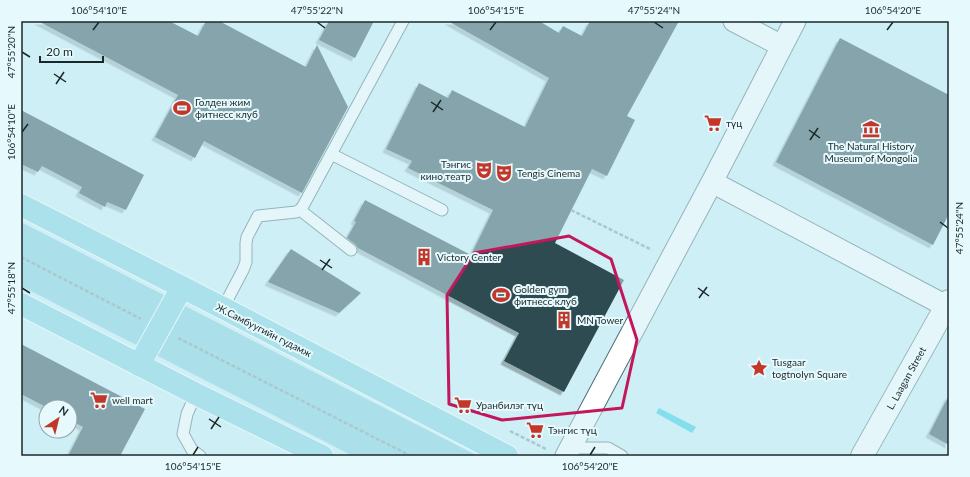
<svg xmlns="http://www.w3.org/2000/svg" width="970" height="477" font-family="Lato,sans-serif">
  <defs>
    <filter id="shadow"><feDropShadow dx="-3.5" dy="3.5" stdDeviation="0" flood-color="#0004"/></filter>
  </defs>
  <rect width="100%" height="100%" fill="#ceeff5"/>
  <path fill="#82cfdc" d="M21,222L478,456H353L21,286Z"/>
  <path fill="#2bcae0" d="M659,408L696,427L692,433L656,413Z"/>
  <path fill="#2f4c51" filter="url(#shadow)" d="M38,21H169L198,36L206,21H219L306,67L317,45L348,107L302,193L204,141L195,158L155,137L178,95Z
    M329,21H374L355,58L319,40Z
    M448,21H539L559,33L563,26L582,36L590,21H679L627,116L635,120L607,176L592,169L555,243L624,280L564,392L504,361L519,333L358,248L355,244L347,238L356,222L354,221L365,200L471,255L493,210L408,168L412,161L386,149L419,83L448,98L452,90L525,127L549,78Z
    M840,38L949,95V214L933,245L776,162Z
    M21,110L144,175L126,210L107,202L105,207L79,193L82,187L42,166L38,172L21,164Z
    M291,249L361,293L339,313L268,282Z
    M21,344L145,409L120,456H68L83,427L70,420V407H46L21,394Z
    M949,395V445L929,434Z"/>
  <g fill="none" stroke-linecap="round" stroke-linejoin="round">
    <g stroke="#506d73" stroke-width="13">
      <path id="service" d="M331,154L442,210
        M300,210L351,250
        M223,308L243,270L246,262V243L247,237L258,216L296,212L300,210L303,206L403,21
        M196,394L187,414L183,434L192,450L200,456
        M571,448H608L622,456"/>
    </g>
    <g stroke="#506d73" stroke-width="23">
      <path id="minor" d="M734,21L782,46
        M712,182L795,21
        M566,456L712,182L946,306"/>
    </g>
    <g stroke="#506d73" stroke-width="24">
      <path id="secondary" d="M862,456L949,301"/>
    </g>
    <g stroke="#fff" stroke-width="24">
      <path id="primary" d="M21,205L223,308L507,456
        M21,304L196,394L322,456
        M139,365L182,287"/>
    </g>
    <path stroke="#81999e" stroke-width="2.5" stroke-dasharray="4 2" stroke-linecap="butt" d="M571,210L652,250
      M21,257L141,319
      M178,338L411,456
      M510,431L546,449"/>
    <use href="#service" stroke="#fff" stroke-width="11"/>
    <use href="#minor" stroke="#fff" stroke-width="21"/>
    <use href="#secondary" stroke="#fff" stroke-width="22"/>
    <use href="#primary" stroke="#7ed0dc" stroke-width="22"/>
  </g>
  <path d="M0 0H970V477H0ZM569,236L611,259L637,340L622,408L502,420L449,404L447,295L474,253Z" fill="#ceeff5" fill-opacity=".55" fill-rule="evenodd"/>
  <path fill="none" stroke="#c2185b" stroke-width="3" stroke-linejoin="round" d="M569,236L611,259L637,340L622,408L502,420L449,404L447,295L474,253Z"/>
  <path fill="none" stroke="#1b282a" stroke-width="1.5" d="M317,22L325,28M654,22L663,28M93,30L99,22M490,30L496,22M887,30L893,22M22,52L30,57M54,74L66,82M56,84L64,72M431,102L443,110M433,112L441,100M809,130L820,138M22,132L28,124M810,140L818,128M940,222L948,228M320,260L332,268M322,270L330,259M22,288L30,293M698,288L709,296M699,298L707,287M209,419L221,427M211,429L219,417M193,455L198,447M590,455L595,447"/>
  <defs>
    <g id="stadium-bare" transform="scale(1.38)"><path d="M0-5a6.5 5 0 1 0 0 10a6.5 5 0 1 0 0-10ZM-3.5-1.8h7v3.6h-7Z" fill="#c33628" stroke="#e6f9fd" stroke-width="2.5" paint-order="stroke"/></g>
    <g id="supermarket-bare" transform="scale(1.38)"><path d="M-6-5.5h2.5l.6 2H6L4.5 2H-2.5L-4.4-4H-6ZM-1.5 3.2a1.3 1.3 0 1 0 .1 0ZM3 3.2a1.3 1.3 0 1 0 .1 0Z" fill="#c33628" stroke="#e6f9fd" stroke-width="2.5" paint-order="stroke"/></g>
    <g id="museum-bare" transform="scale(1.38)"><path d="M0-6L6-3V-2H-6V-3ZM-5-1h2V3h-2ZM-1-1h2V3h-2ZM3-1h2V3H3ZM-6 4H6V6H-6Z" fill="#c33628" stroke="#e6f9fd" stroke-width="2.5" paint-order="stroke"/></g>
    <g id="theatre-bare" transform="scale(1.38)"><path d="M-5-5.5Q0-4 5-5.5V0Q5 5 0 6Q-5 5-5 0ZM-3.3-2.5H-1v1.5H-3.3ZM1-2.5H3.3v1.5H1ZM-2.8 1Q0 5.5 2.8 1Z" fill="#c33628" stroke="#e6f9fd" stroke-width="2.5" paint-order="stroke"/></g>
    <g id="building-bare" transform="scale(1.38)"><path d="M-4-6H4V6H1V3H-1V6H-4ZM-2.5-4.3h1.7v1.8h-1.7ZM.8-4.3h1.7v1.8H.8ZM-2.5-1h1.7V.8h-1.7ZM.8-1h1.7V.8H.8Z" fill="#c33628" stroke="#e6f9fd" stroke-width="2.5" paint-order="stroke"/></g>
    <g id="sight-bare" transform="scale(1.38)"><path d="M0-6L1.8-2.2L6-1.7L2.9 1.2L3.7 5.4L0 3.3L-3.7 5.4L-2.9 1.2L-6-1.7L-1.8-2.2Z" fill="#c33628" stroke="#e6f9fd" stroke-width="2.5" paint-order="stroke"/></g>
  </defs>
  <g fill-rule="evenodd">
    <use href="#stadium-bare" x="182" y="108"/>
    <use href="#supermarket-bare" x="713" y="123"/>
    <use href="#museum-bare" x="871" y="129"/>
    <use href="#theatre-bare" x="484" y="170"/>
    <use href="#theatre-bare" x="504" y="173"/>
    <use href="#building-bare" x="424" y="257"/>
    <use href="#stadium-bare" x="501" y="295"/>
    <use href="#building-bare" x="564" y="320"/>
    <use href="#sight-bare" x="759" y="368"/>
    <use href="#supermarket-bare" x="99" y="400"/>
    <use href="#supermarket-bare" x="463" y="405"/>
    <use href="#supermarket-bare" x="535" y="430"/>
  </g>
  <g text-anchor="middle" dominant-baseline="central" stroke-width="4" stroke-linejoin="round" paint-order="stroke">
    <g font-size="10" fill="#1b282a" stroke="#e6f9fd" text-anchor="start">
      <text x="195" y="102">Голден жим<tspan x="195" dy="12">фитнесс клуб</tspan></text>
      <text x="726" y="123">түц</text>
      <text x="871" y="146" text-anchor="middle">The Natural History<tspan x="871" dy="12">Museum of Mongolia</tspan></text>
      <text x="471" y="164" text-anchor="end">Тэнгис<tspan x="471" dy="12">кино театр</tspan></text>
      <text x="517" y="173">Tengis Cinema</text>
      <text x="437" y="257">Victory Center</text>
      <text x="514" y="289">Golden gym<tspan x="514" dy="12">фитнесс клуб</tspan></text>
      <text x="577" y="320">MN Tower</text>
      <text x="772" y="362">Tusgaar<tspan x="772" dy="12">togtnolyn Square</tspan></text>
      <text x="112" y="400">well mart</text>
      <text x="476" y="405">Уранбилэг түц</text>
      <text x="548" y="430">Тэнгис түц</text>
    </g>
    <g font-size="10" fill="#1b282a" stroke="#e6f9fd">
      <text transform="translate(264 330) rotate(27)">Ж.Самбуугийн гудамж</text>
      <text transform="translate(906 378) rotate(-61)">L. Laagan Street</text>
    </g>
  </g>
  <rect width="970" height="477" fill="none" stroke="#e6f9fd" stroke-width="44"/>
  <g transform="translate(58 419) rotate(35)"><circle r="19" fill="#e6f9fd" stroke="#95a5a9"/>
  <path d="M0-3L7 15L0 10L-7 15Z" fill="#c33628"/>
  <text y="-6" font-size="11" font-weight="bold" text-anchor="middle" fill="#1b282a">N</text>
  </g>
  <path d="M40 56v6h63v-6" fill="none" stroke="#1b282a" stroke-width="2"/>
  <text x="46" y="56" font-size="12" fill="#1b282a" stroke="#e6f9fd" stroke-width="3" paint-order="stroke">20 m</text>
  <rect x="22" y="22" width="926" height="433" fill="none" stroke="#1b282a" stroke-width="1.5"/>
  <g font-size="10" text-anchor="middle" fill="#1b282a">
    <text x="99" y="14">106°54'10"E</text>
    <text x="317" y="14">47°55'22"N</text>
    <text x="496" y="14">106°54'15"E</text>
    <text x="654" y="14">47°55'24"N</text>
    <text x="893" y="14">106°54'20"E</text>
    <text transform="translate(11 52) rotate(-90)" y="4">47°55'20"N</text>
    <text transform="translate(11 132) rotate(-90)" y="4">106°54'10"E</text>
    <text transform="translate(959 228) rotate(-90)" y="4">47°55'24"N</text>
    <text transform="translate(11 288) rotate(-90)" y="4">47°55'18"N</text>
    <text x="193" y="470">106°54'15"E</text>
    <text x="590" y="470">106°54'20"E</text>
  </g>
</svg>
